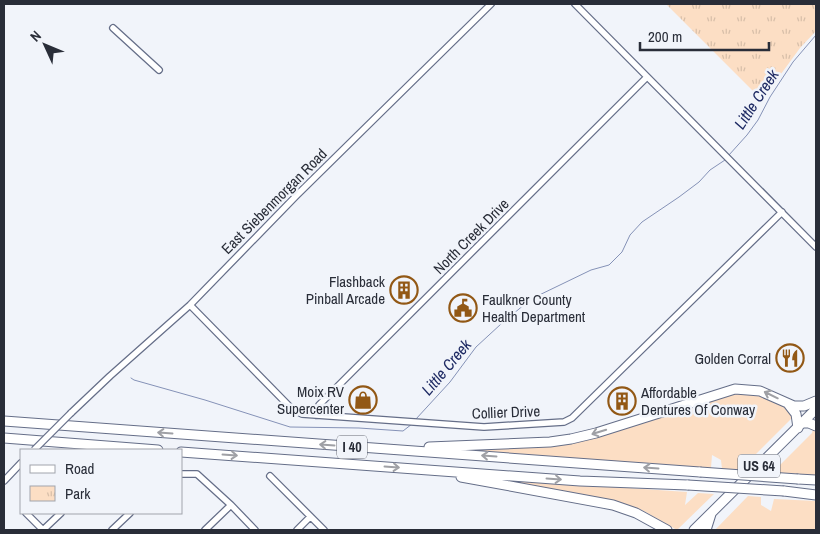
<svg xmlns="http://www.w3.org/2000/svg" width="820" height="534" font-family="'Archivo Narrow',sans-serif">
  <defs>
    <pattern id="park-tufts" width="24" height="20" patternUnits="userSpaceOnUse" patternTransform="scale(1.25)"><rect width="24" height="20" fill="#fcdec4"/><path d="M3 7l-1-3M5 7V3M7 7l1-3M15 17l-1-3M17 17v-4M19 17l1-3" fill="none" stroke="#d8bfa9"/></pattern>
  </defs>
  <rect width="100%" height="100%" fill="#f1f4fa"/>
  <path fill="#fcdec4" d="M741,391C760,395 782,399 794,416L740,470L722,469L721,460L712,455L711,468L444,450L549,445Z
    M816,427V476L773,472L812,433L813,429Z
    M481,478L687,492L685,505L698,493L714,494L677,530L642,510L612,501Z
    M748,496L761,497V505L771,511L774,499L816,501V530H715Z"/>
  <path fill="url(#park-tufts)" d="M666,4H816V31L800,48L762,100Z"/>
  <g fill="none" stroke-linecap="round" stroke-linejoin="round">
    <path stroke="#8592b7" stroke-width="1" d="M729,155L747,135L758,120L770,97L793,62L816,35
      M131,378L134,380L205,400L290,427L359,428L403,431L412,424
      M416,419L450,382L476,347L501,324L531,299L591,270L609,265L622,252L630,235L642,222L679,197L699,182L710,170L725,160"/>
    <g stroke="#656e88" stroke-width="8">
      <path id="minor" d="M575,4L816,247
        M113,28L159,70
        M190,305L292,409L302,414L484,427L564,422L572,418L782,212
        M71,413L110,376L190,305L296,196L491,4
        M315,415L319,405L647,77
        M181,474H197L231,505L255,530
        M270,476L324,530
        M4,481L21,463
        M26,513L43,530
        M43,530L61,513
        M112,530L130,513
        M205,530L231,505
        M297,530L310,517"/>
    </g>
    <g stroke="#656e88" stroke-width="11">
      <path id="highway" d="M789,405L796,414L798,428
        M4,421L700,472
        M802,423H809L816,426
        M4,438L158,450
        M429,447L550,442L571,439L596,433L735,389L760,391L794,406H804L816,401
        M181,452L580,481L688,485
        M461,477L613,505L636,513L667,530
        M798,479L816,480
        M784,491L816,495
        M694,530L816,409
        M706,530L711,514"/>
    </g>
    <use href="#minor" stroke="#fff" stroke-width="5.5"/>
    <use href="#highway" stroke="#fff" stroke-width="9"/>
    <g stroke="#656e88" stroke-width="8" stroke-linecap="butt">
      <path id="minor-bridge" d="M34,450L71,413"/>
    </g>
    <g stroke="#656e88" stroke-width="11" stroke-linecap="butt">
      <path id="highway-bridge" d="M700,472L798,479
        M688,485L784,491"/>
    </g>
    <use href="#minor-bridge" stroke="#fff" stroke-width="5.5"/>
    <use href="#highway-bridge" stroke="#fff" stroke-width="9"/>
  </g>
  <defs><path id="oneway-shaft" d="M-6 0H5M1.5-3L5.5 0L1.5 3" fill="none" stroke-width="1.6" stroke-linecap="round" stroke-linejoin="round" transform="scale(1.25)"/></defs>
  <g stroke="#9fa0a5">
    <use href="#oneway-shaft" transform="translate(771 395) rotate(-154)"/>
    <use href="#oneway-shaft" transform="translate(599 432) rotate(163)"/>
    <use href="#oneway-shaft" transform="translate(165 433) rotate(-176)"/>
    <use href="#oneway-shaft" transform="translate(327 445) rotate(-176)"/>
    <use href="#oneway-shaft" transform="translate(230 455) rotate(4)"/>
    <use href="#oneway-shaft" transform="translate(489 456) rotate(-176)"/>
    <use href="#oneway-shaft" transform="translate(392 467) rotate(4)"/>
    <use href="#oneway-shaft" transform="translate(651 468) rotate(-176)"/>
    <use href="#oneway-shaft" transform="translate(554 479) rotate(4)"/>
  </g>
  <defs>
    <g id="building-ring" transform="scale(1.4375)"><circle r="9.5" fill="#f1f4fa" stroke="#925815" stroke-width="1.5"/><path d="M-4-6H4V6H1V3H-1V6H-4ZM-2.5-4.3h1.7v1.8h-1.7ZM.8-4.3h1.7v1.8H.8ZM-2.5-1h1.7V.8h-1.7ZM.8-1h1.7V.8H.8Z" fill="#925815"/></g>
    <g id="civic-ring" transform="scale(1.4375)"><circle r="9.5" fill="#f1f4fa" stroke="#925815" stroke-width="1.5"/><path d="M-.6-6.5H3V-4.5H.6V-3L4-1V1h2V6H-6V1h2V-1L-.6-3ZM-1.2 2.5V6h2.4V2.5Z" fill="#925815"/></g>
    <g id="restaurant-ring" transform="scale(1.4375)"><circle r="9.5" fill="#f1f4fa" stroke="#925815" stroke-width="1.5"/><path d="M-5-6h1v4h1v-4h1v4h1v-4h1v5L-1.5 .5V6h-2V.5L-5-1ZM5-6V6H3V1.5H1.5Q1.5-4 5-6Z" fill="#925815"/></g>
    <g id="shop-ring" transform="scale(1.4375)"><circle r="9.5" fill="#f1f4fa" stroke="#925815" stroke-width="1.5"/><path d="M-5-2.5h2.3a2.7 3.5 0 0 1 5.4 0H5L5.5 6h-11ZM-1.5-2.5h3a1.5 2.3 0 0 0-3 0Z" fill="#925815"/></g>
  </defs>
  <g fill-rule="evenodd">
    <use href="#building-ring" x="404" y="290"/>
    <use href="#civic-ring" x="463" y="308"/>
    <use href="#restaurant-ring" x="790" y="358"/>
    <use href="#shop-ring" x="363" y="400"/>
    <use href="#building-ring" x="622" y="401"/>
  </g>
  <g text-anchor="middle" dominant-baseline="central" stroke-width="5" stroke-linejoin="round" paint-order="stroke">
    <g fill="#f1f4fa" stroke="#656972" stroke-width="1">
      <rect x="337" y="435.5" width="30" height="23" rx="4"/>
      <rect x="738" y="454.5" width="42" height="23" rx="4"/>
    </g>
    <g font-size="14" font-weight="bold" fill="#292d38">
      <text x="352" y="447">I 40</text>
      <text x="759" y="466">US 64</text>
    </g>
    <g font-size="15" fill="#292d38" stroke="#f1f4fa">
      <text transform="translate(274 201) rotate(-45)">East Siebenmorgan Road</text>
      <text transform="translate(471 236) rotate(-45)">North Creek Drive</text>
      <text transform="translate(506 412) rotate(-2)">Collier Drive</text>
    </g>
    <g font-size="15" fill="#292d38" stroke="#f1f4fa" text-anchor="end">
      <text x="385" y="281">Flashback<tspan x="385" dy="17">Pinball Arcade</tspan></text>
      <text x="482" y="299" text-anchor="start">Faulkner County<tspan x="482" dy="17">Health Department</tspan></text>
      <text x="771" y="358">Golden Corral</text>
      <text x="344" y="391">Moix RV<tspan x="344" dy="17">Supercenter</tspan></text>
      <text x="641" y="392" text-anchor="start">Affordable<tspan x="641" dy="17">Dentures Of Conway</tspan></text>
    </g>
    <g font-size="16" font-style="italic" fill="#1f2b64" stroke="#f1f4fa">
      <text transform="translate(756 99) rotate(-57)">Little Creek</text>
      <text transform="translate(446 367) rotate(-50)">Little Creek</text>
    </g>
  </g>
  <rect width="820" height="534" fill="none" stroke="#292d38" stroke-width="10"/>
  <rect x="20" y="449" width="162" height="65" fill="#f1f4fa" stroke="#a1a4ac"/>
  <rect x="30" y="465" width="25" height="8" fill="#ffffff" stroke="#a1a4ac"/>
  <text x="65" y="474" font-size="15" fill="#292d38">Road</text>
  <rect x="30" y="486" width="25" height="15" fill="url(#park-tufts)" stroke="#a1a4ac"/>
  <text x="65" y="499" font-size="15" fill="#292d38">Park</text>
  <g transform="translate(45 45) rotate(314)" stroke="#f1f4fa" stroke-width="4" paint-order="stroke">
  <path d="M0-4L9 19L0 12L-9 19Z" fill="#292d38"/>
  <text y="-8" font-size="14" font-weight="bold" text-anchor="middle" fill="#292d38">N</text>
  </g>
  <path d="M640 42v8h129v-8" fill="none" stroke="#292d38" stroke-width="2.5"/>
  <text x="648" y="42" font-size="15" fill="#292d38" stroke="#f1f4fa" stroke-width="4" paint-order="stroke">200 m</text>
</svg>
